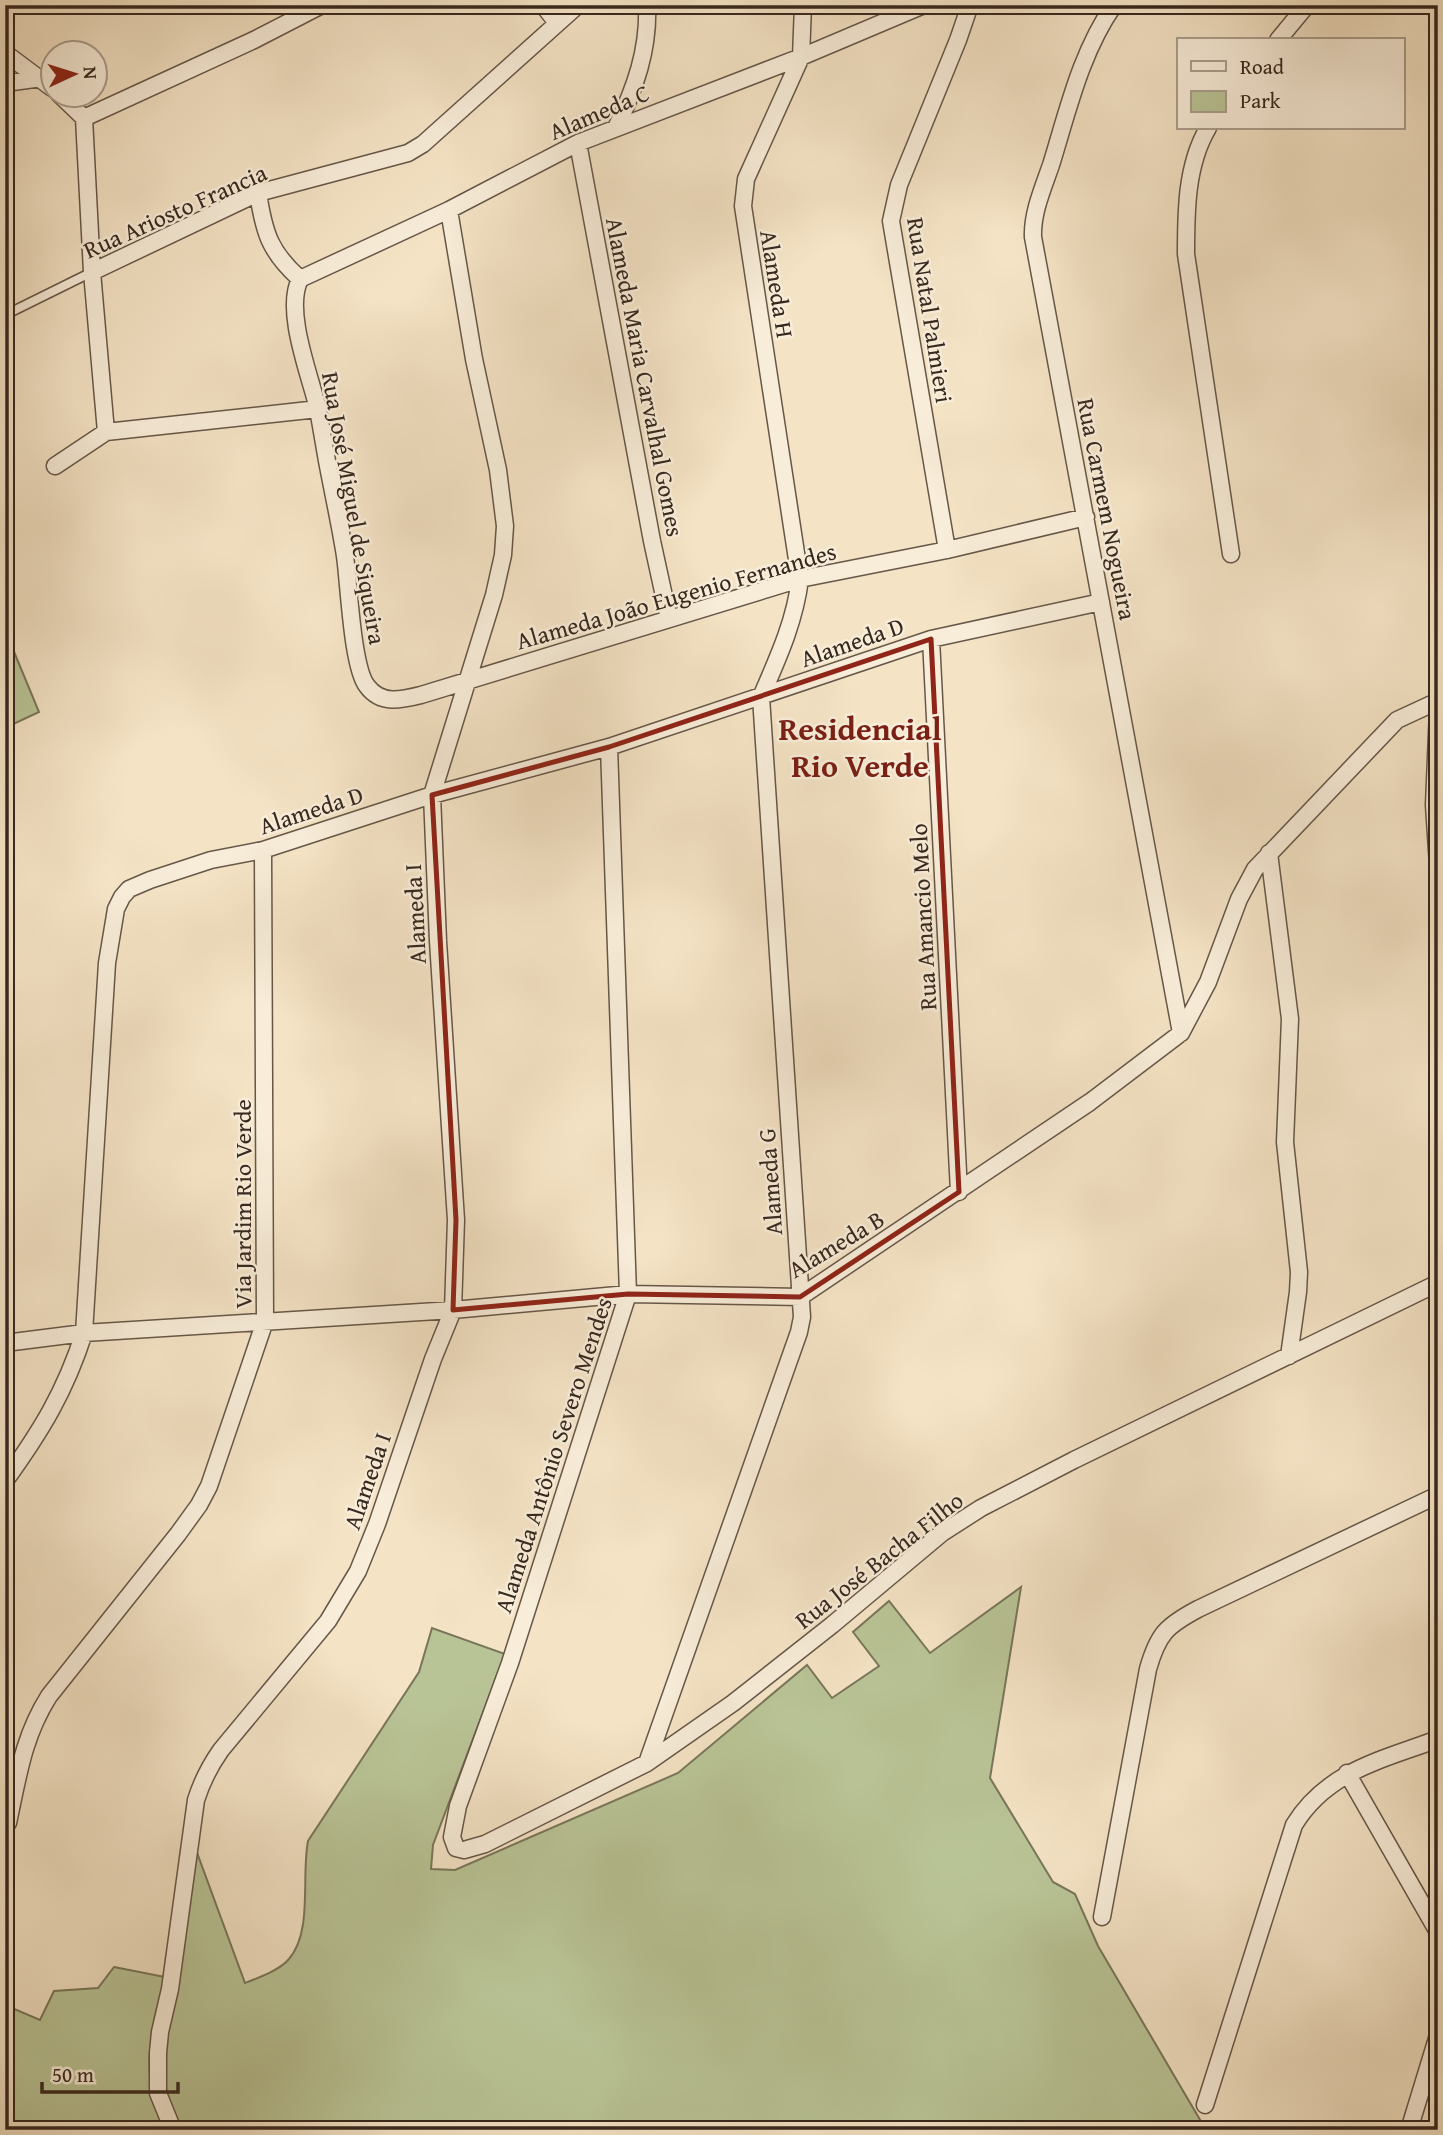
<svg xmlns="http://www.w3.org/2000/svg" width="1443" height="2135" font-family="'Gentium Book Plus',serif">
  <rect width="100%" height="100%" fill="#f4e3c5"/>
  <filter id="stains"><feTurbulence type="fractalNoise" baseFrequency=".00286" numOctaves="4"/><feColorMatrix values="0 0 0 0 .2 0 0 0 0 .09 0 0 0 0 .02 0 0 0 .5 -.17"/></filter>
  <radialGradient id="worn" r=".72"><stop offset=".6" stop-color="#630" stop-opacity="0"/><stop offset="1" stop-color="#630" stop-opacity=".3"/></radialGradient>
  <path fill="#b9c496" stroke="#78765a" stroke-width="2" d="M5,630L39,712L5,728Z
    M1021,1587L990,1778L1053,1882L1075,1894L1098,1946L1206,2130H178L163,2088L162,2071L196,1850L245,1983C258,1978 280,1970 289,1959C313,1931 301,1877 308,1841L419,1672L432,1628L505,1654L433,1845L431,1869L455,1870L678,1773L807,1665L832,1698L879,1666L853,1632L889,1601L930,1653Z
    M114,1967L165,1977C158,2015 142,2055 153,2093C157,2106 163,2118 168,2130H5V2005L40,2020L54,1991L98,1988Z"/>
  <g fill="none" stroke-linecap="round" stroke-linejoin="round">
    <g stroke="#665748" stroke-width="11">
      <path id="lane" d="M5,315L92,272"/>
    </g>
    <g stroke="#665748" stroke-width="19">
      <path id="street" d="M543,5L557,23
        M1114,5C1081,52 1068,110 1051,165C1043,188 1032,213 1033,237L1181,1033
        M1278,40L1307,5
        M5,53L52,88
        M5,83L42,78
        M59,94L84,118L92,272L106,432
        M84,118L254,40L322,5
        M616,128C635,88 649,50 647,5
        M1208,128C1186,165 1186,212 1186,254L1231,554
        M578,143L652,541L669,619
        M258,193C264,233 270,252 300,279
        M92,272L258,193L408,153L423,144L578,5
        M300,279C284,311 310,375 318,409C321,426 324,444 327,461C333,493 340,524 345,556C349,584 352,667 367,686C381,705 401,700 421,695L800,579L947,550L1086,517
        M300,279L449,210L578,143L801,57L924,5
        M55,466L106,432L318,409
        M947,550L891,221L899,185L958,40L970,5
        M931,639L959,1192
        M1438,710L1434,805L1438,866
        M609,747L628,1294L510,1663L458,1806L452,1837L456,1848L464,1850L485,1844L647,1763L733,1703L832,1625L942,1533L981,1508L1074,1460L1438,1283
        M1269,853L1290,1019L1285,1142L1299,1272L1298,1292L1289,1356
        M5,1343L84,1333L453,1310L628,1294L800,1297L1090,1102L1181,1033L1208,982L1239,899L1255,869L1397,720L1438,701
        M5,1481C41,1431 65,1392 84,1333L107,963L116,909L122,897L129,889L150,880L211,860L263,850L432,795L609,747L931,639L1101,602
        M647,1763L799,1332L802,1317L761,697C778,658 795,621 800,579L743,206L746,179L801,57L803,5
        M1347,1773L1438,1932
        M8,1823C18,1777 23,1737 49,1696L178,1534L199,1505L209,1486L265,1321L263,850
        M1102,1917L1148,1669C1158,1634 1166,1626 1198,1609L1438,1495
        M1205,2105L1294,1825C1327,1771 1382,1760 1438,1739
        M173,2130L158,2093V2053L160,2032L170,1989L196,1800C202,1781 209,1767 221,1750L328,1621L358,1571L377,1524L433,1359L453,1310L456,1220L438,941L432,795L494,595L503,555L505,526L498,470L474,359L449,210
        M1409,2130L1438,2035"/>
    </g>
    <use href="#lane" stroke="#f8edd9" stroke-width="8"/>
    <use href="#street" stroke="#f8edd9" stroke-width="16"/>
  </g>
  <path fill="none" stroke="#8f2418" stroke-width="5" stroke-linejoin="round" d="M931,639L959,1192L800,1297L628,1294L453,1310L456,1220L432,795L609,747Z"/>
  <g text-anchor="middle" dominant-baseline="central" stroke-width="5" stroke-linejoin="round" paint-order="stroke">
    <g font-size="24" fill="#37281e" stroke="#f8edd9">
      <text transform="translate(599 112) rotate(-23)">Alameda C</text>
      <text transform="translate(175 211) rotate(-24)">Rua Ariosto Francia</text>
      <text transform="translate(777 284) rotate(81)">Alameda H</text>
      <text transform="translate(930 310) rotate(81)">Rua Natal Palmieri</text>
      <text transform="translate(645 377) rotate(79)">Alameda Maria Carvalhal Gomes</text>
      <text transform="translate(354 508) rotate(80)">Rua José Miguel de Siqueira</text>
      <text transform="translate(1107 509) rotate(79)">Rua Carmem Nogueira</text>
      <text transform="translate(676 596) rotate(-16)">Alameda João Eugenio Fernandes</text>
      <text transform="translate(852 642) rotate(-19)">Alameda D</text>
      <text transform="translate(311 810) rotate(-18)">Alameda D</text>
      <text transform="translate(415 914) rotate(-93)">Alameda I</text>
      <text transform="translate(923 917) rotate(-93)">Rua Amancio Melo</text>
      <text transform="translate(770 1182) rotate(-94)">Alameda G</text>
      <text transform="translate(242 1204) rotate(-90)">Via Jardim Rio Verde</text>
      <text transform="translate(836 1244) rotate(-31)">Alameda B</text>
      <text transform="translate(553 1455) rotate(-72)">Alameda Antônio Severo Mendes</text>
      <text transform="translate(367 1481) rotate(-71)">Alameda I</text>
      <text transform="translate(879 1560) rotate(-38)">Rua José Bacha Filho</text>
    </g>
    <g font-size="32" font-weight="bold" fill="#7a1f14" stroke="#f8edd9">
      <text x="860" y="728">Residencial<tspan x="860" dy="37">Rio Verde</tspan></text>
    </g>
  </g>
  <rect width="1443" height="2135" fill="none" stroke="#f4e3c5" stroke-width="28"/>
  <rect x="7" y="7" width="1429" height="2121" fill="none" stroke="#37281e" stroke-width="3.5"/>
  <rect x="14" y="14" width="1415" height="2107" fill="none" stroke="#37281e" stroke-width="2"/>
  <rect x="1177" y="38" width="228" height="91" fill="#f8edd9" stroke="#ab9e8e" stroke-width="2"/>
  <rect x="1191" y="61" width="35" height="10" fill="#f8edd9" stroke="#ab9e8e" stroke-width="2"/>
  <text x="1240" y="74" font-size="21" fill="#37281e">Road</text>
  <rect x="1191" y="91" width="35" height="21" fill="#b9c496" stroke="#ab9e8e" stroke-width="2"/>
  <text x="1240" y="108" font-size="21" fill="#37281e">Park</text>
  <g transform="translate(74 74) rotate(86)"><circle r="33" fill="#f8edd9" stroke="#ab9e8e" stroke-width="2"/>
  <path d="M0-5L12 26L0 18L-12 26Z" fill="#8f2418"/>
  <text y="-10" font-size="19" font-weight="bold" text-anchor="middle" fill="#37281e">N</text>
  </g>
  <path d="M42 2082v10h136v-10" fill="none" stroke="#37281e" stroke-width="3.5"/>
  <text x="52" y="2082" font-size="21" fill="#37281e" stroke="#f8edd9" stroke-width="5" paint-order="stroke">50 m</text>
  <rect width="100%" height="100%" filter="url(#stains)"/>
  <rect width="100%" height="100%" fill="url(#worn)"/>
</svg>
